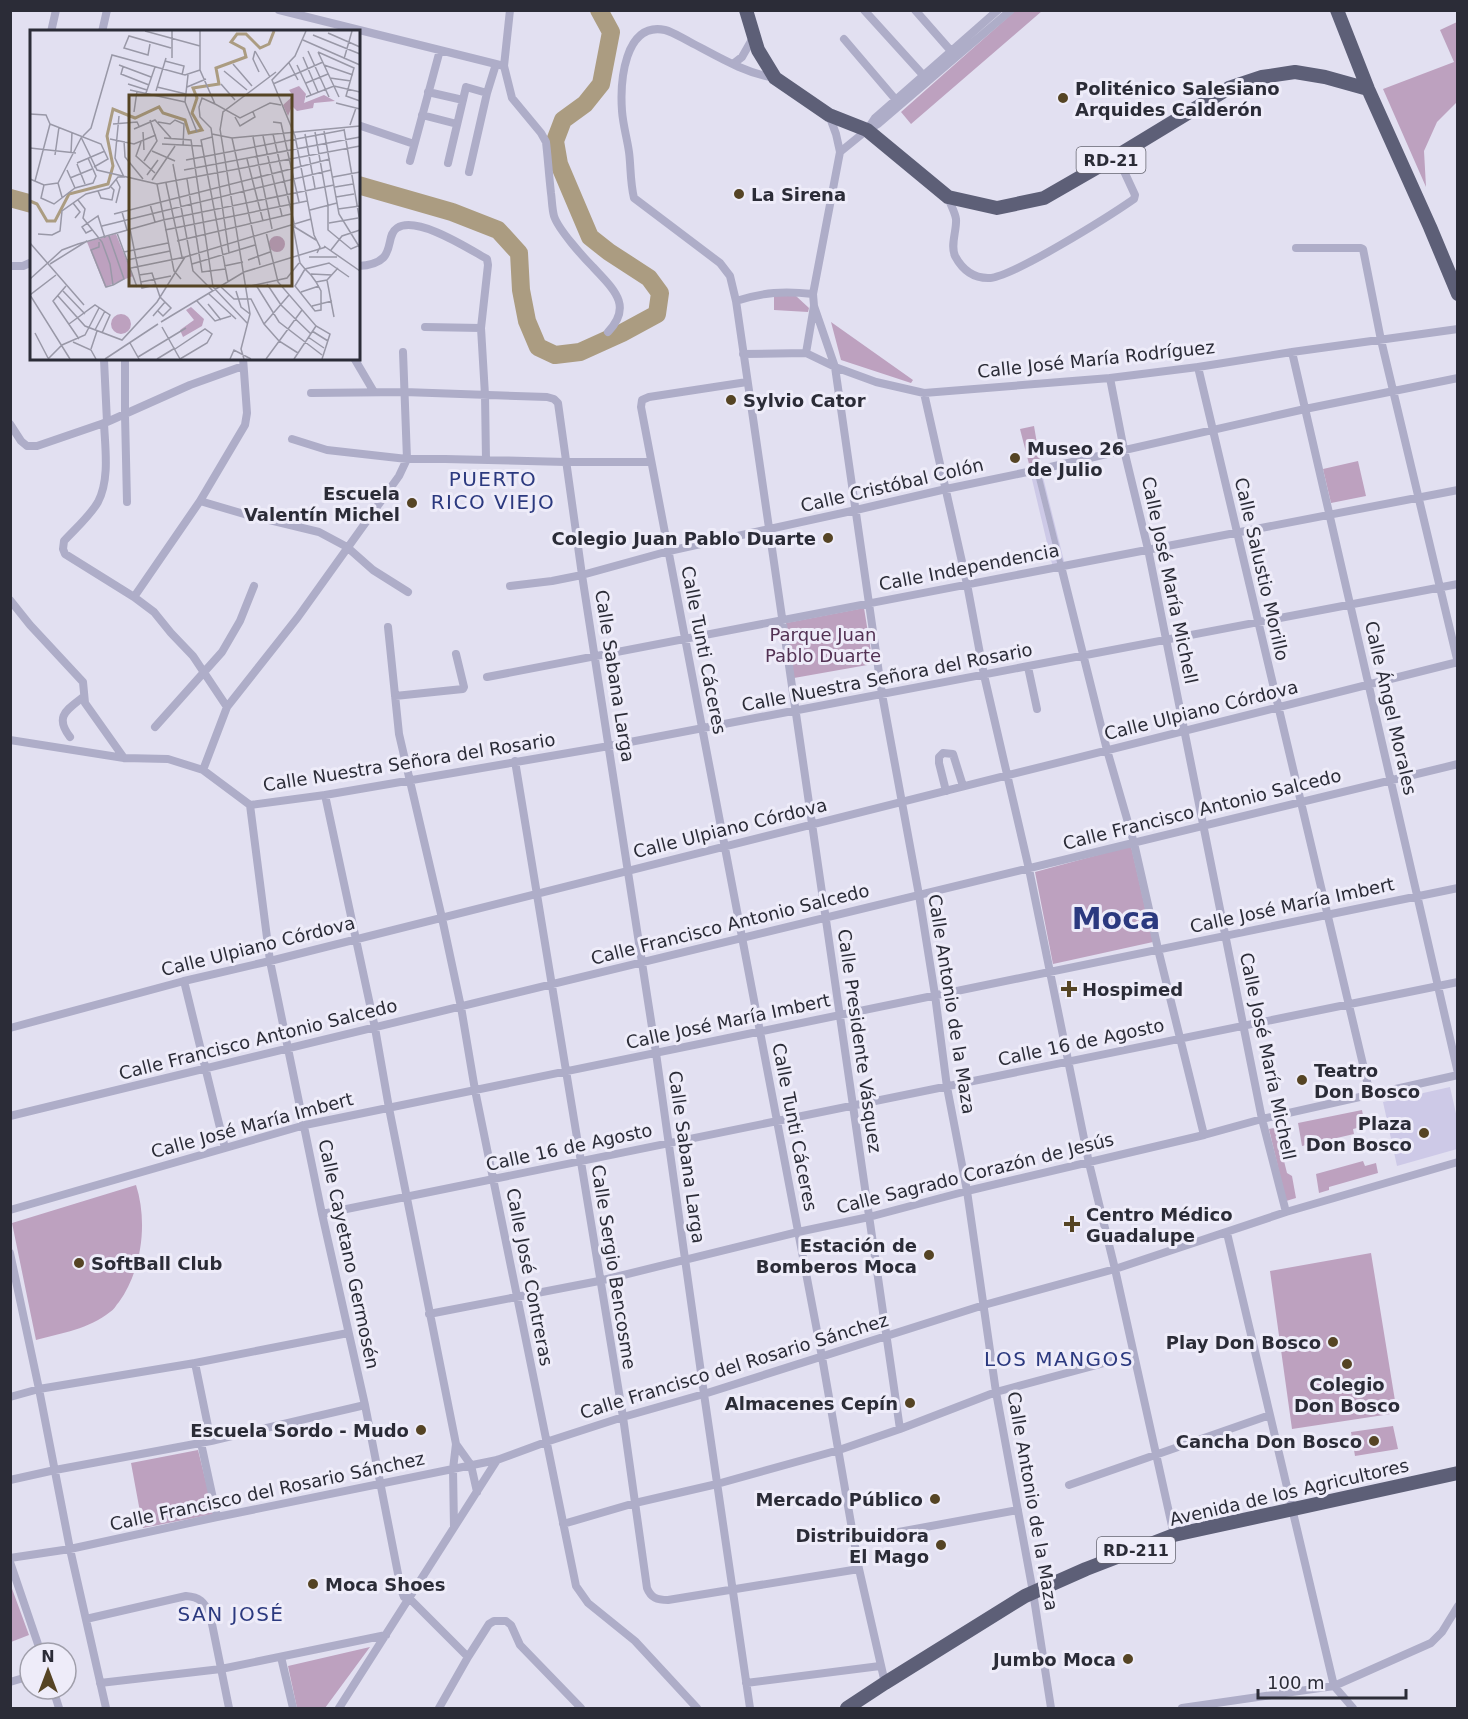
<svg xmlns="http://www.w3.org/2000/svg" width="1468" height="1719" font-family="'DejaVu Sans',sans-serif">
  <rect width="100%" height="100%" fill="#e2e0f1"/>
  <path fill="#bda1bf" d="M1015,11H1042L911,124L901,112Z
    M1457,22V102L1437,122L1424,151L1426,187L1383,89L1454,62L1440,30Z
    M774,293L796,296L809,308L808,312L774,310Z
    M831,322L913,380L911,383L841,360Z
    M1034,426L1040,461L1029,464L1020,429Z
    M1358,461L1366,496L1331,503L1323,469Z
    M864,608L873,664L794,678L786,623Z
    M1131,846L1153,942L1053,964L1035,872Z
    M1362,1110L1365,1126L1353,1129L1354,1134L1302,1146L1298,1123Z
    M1282,1126L1287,1154L1283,1157L1287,1173L1292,1176L1296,1198L1286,1201L1269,1129Z
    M1363,1161L1365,1166L1376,1163L1378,1173L1329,1187V1190L1319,1193L1316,1174Z
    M136,1185C148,1222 142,1270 119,1302C116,1305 114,1310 110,1312C89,1329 62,1333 36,1340L12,1223Z
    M1371,1253L1397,1413L1292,1429L1270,1271Z
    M1393,1426L1398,1449L1355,1456L1351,1432Z
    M198,1450L214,1514L143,1528L131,1463Z
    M11,1586L29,1635L11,1642H10Z
    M370,1647L325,1708H297L288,1666Z"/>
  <path fill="#cdc9e7" d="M1041,469L1065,565L1053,568L1030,471Z
    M1450,1087L1457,1118V1149L1397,1166L1383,1102Z"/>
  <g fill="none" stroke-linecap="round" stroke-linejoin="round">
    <path stroke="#ab9c81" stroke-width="18" d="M358,185L452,212L498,230L519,253L521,290L527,321L538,347L555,355L580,352L622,333L657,314L660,293L649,278L609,252L590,237L559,164L555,141L563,120L585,104L601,84L611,32L599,10
      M10,198L32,204"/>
    <path stroke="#aeadc8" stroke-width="6" d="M1037,470L1061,566"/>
    <path stroke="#aeadc8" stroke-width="8" d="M279,10L504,66
      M510,10L504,66L512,98L541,133L546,142C548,159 549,176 551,193C552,200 552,209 554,216C558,229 583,257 593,267C612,288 634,305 608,332
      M864,10L923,75
      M915,10L951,51
      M51,32L56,10
      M102,32L107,10
      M844,39L896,100
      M733,64L742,57L754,36
      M775,78C744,73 717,56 690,42C682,38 673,32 665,30C624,21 620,83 622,111C623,125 627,138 629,152C631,167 630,182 634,198L720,263L730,276L736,301L900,1429
      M428,92L463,100
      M422,115L457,124
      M829,115L836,134L840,152
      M358,125L414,144
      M867,130L878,124L1011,10
      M410,161L440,50
      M448,163L466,87L487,93
      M469,172L487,93L496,64
      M948,197C950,204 955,212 956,219C957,230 950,245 955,256C962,269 973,278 988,278C1010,279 1111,215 1134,199L1135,195L1117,156
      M1296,248H1361L1363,249L1381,340L1458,663
      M10,266H23L32,262
      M358,266C400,264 383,237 397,228C417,215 469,249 487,259L488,265L481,328L485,395L486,460
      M736,301C764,292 784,291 813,294
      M814,306L835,367L882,694L919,895L935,995L947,1087L967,1191L996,1392L1033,1592L1051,1708
      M425,327L481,328
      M1292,352L1458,1073
      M806,353L814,306L813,294L840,152L867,130L875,118L998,10
      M743,354L806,353L835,367L876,382L924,393L1110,378L1198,367L1292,352L1458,329
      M125,358V415L127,502
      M354,358L374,392
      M104,360L107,422
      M1198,367L1370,1094
      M1110,378L1124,450L1148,549L1262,1119L1286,1212
      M747,382L649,397L642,400L641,407L822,1357L859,1569L885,1683
      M311,393L404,392L547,397L554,399L558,403L582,575L656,1053L704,1394L750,1708
      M924,393L967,584L984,675L1029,869L1089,1163L1115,1269L1174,1535
      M104,423C105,447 110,479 98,502C90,516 75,529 64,541L63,549L65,554L134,597L154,612L171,633L193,656L227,707
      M10,424L21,441L27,446H37L107,422L190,385L243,366
      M292,439L327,450L407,459H445L566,462H650
      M200,501L244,514L319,532L347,547L373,570L408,592
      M1061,566L1107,750L1134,843L1158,949L1204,1135
      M510,586L552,581L582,575L669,551L856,510L946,489L1037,470L1305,409L1458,378
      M134,597L200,501L245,425L247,413L243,358
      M10,600L30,625L83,682L85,703L124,758
      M388,627L399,734L442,918L461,1007L475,1090L576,1586L588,1603L635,1641L697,1708
      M1028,667L1037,709
      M487,677L1458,490
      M395,696L463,689L464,687L456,654
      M155,727L222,652L240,621L254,586
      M70,737C54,716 67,710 83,697
      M10,740L124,758L168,759L203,770L250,805
      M515,761L623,1417L647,1588C651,1598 657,1600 668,1600L859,1569
      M203,770L227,707L298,617L399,476L407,459L403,352
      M946,791L939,763V757L943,753L953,754L963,786
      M325,795L375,1028L389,1108L456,1444L453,1469L454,1527
      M250,805L325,795L609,746L1458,584
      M250,805L270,961L322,1214L365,1405L401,1589L404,1597L410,1599L468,1657
      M184,981L225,1148
      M10,1028L184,981L270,961L1458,662
      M10,1116L1458,764
      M10,1210L305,1125L1458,888
      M322,1214L1458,982
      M1227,1233L1334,1686L1353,1708
      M10,1253L39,1389L70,1549L106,1708
      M429,1314L599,1281L798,1232L869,1217L967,1191L1204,1135L1262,1119L1458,1075
      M195,1363L211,1441
      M10,1397L39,1389L195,1363L348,1333
      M201,1443L217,1517
      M456,1444L471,1465L477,1492
      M10,1480L55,1470L211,1441L365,1405
      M1069,1485L1270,1415
      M563,1524L635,1503L717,1484L839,1450L900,1429L996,1392L1134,1355
      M855,1540L1018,1510
      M10,1558L70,1549L217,1517L497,1460L546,1442L623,1417L704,1394L984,1305L1115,1269L1286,1212L1458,1162
      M10,1562L41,1653
      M86,1619L186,1596C200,1597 204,1602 210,1614L229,1708
      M281,1657L293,1708
      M10,1682L30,1676
      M100,1683L221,1669L386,1635
      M746,1683L880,1666
      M53,1689L59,1708
      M339,1708L497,1460
      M439,1708L468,1657L489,1624L494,1621H506L511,1625L520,1645L581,1708
      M1182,1708L1334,1686L1431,1643L1442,1632L1458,1606"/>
    <path stroke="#5d5f77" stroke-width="14" d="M746,10L758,50L775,78L829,115L867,130L948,197L997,208L1044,198L1117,156L1229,88L1262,77L1295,72L1325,77L1368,89
      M1337,10L1368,89L1430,227L1458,294
      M847,1708L885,1683L1025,1596L1086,1569L1174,1535L1458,1473"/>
  </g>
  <g fill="#554424" stroke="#eeecf9" stroke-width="2">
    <circle cx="1063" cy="98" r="6"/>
    <circle cx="739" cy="194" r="6"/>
    <circle cx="731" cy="400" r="6"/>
    <circle cx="1015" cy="458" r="6"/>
    <circle cx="412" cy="503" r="6"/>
    <circle cx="828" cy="538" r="6"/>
    <path d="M1066 980h6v6h6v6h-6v6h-6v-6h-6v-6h6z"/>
    <circle cx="1302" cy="1080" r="6"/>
    <circle cx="1424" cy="1133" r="6"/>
    <path d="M1069 1215h6v6h6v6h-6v6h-6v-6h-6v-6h6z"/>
    <circle cx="929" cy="1255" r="6"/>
    <circle cx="79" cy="1263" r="6"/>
    <circle cx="1333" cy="1342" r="6"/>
    <circle cx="1347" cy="1364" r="6"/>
    <circle cx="910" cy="1403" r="6"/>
    <circle cx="421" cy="1430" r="6"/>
    <circle cx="1374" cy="1441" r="6"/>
    <circle cx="935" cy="1499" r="6"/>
    <circle cx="941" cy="1545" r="6"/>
    <circle cx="313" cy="1584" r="6"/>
    <circle cx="1128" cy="1659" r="6"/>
  </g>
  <g text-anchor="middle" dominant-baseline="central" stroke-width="6" stroke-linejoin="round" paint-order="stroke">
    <g fill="#eeecf9" stroke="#666671" stroke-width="1.5">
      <rect x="1076.5" y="147" width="69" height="26" rx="4.5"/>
      <rect x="1097" y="1537" width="78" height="26" rx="4.5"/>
    </g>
    <g font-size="16" font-weight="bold" fill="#2b2c37">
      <text x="1111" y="160">RD-21</text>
      <text x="1136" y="1550">RD-211</text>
    </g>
    <g font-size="18" font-weight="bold" fill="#2b2c37" stroke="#eeecf9" text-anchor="end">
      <text x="1075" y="88" text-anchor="start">Politénico Salesiano<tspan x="1075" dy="21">Arquides Calderón</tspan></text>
      <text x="751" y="194" text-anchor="start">La Sirena</text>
      <text x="743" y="400" text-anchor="start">Sylvio Cator</text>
      <text x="1027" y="448" text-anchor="start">Museo 26<tspan x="1027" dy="21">de Julio</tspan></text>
      <text x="400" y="493">Escuela<tspan x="400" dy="21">Valentín Michel</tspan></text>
      <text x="816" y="538">Colegio Juan Pablo Duarte</text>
      <text x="1082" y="989" text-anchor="start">Hospimed</text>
      <text x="1314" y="1070" text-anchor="start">Teatro<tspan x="1314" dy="21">Don Bosco</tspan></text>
      <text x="1412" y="1123">Plaza<tspan x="1412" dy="21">Don Bosco</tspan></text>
      <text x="1086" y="1214" text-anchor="start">Centro Médico<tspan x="1086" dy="21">Guadalupe</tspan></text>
      <text x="917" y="1245">Estación de<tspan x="917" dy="21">Bomberos Moca</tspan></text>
      <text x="91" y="1263" text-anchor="start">SoftBall Club</text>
      <text x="1321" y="1342">Play Don Bosco</text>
      <text x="1347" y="1384" text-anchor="middle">Colegio<tspan x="1347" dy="21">Don Bosco</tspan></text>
      <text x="898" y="1403">Almacenes Cepín</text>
      <text x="409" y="1430">Escuela Sordo - Mudo</text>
      <text x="1362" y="1441">Cancha Don Bosco</text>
      <text x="923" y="1499">Mercado Público</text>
      <text x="929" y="1535">Distribuidora<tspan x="929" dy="21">El Mago</tspan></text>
      <text x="325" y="1584" text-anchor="start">Moca Shoes</text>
      <text x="1116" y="1659">Jumbo Moca</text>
    </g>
    <g font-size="18" fill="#2b2c37" stroke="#eeecf9">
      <text transform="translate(1096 359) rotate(-6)">Calle José María Rodríguez</text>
      <text transform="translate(892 485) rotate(-13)">Calle Cristóbal Colón</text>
      <text transform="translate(969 567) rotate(-11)">Calle Independencia</text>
      <text transform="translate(1262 569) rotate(77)">Calle Salustio Morillo</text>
      <text transform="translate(1170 580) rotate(78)">Calle José María Michell</text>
      <text transform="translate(704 650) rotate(79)">Calle Tunti Cáceres</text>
      <text transform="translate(615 676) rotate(81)">Calle Sabana Larga</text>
      <text transform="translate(887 677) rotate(-11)">Calle Nuestra Señora del Rosario</text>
      <text transform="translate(1391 708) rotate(77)">Calle Ángel Morales</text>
      <text transform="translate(1201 710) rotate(-14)">Calle Ulpiano Córdova</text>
      <text transform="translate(409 762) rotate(-9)">Calle Nuestra Señora del Rosario</text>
      <text transform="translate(1202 809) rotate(-14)">Calle Francisco Antonio Salcedo</text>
      <text transform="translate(730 828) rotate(-14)">Calle Ulpiano Córdova</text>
      <text transform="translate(1292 905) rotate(-12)">Calle José María Imbert</text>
      <text transform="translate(730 924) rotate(-14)">Calle Francisco Antonio Salcedo</text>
      <text transform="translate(258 946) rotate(-14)">Calle Ulpiano Córdova</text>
      <text transform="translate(952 1004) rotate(81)">Calle Antonio de la Maza</text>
      <text transform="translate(728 1021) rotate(-12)">Calle José María Imbert</text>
      <text transform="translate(258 1039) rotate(-14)">Calle Francisco Antonio Salcedo</text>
      <text transform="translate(860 1041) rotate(82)">Calle Presidente Vásquez</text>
      <text transform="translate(1081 1042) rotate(-12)">Calle 16 de Agosto</text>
      <text transform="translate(1268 1056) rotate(78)">Calle José María Michell</text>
      <text transform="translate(252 1125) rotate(-15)">Calle José María Imbert</text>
      <text transform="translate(795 1127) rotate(79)">Calle Tunti Cáceres</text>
      <text transform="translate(569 1147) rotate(-12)">Calle 16 de Agosto</text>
      <text transform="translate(687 1157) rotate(82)">Calle Sabana Larga</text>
      <text transform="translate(975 1173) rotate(-14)">Calle Sagrado Corazón de Jesús</text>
      <text transform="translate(349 1254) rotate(78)">Calle Cayetano Germosén</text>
      <text transform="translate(614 1267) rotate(81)">Calle Sergio Bencosme</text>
      <text transform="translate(530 1277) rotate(79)">Calle José Contreras</text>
      <text transform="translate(734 1366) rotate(-17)">Calle Francisco del Rosario Sánchez</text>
      <text transform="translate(267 1491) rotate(-12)">Calle Francisco del Rosario Sánchez</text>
      <text transform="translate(1289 1492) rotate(-13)">Avenida de los Agricultores</text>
      <text transform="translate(1033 1501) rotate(80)">Calle Antonio de la Maza</text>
    </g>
    <g font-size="18" fill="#523153" stroke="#eeecf9">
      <text x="823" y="634">Parque Juan<tspan x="823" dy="21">Pablo Duarte</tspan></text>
    </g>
    <g font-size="20" letter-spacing="1.5" fill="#2b397f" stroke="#eeecf9">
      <text x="493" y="479">PUERTO<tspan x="493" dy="23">RICO VIEJO</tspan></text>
      <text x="1059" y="1359">LOS MANGOS</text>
      <text x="231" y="1614">SAN JOSÉ</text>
    </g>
    <g font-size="30" font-weight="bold" fill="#2b397f" stroke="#eeecf9">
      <text x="1116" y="918">Moca</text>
    </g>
  </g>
  <g transform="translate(30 30)">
    <rect width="330" height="330" fill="#e2e0f1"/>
    <path d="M269,56L276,64L274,73L294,65L305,71L284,73L283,78L267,81L262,76L258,86L253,75L263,66L259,60ZM86,204L103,246L75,257L57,212ZM239 214a8 8 0 1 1 16 0a8 8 0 1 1-16 0ZM161,277L174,289L172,296L153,307L150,300L164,290L156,280ZM81 294a10 10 0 1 1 20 0a10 10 0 1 1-20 0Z" fill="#bda1bf"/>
    <path fill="none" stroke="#ab9c81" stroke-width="3" d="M0,171L7,174L17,191H25L39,164L78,154L83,136L77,106L83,79L105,88L129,77L133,83L155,90L159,103L172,100L162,83L167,68L163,58L189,54L186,38L216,27L214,19L201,12L207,4H216L230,18L239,14L244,1"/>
    <path fill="none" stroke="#9998a7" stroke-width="1.5" d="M115,1L170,16M170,1V40L185,74L210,88L240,73L251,75M276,1L265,26L242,50L265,106L284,205L290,217L287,223M298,3L330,17M283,5L330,24M273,10L330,35M120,14L118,25L94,18L99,6L141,18M225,21L240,47M225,21L223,29L229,42M278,21L299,67M288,22L324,38L316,66L330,71M288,22L309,67M273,27L288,62M142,28V1M314,29L322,1M135,31L154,36L152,45M259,33L268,50M203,34L222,56M89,35L121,47M267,35L281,65M294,35L323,45M93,37L91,44L119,55M194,41L217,60M158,45L155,72L167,102M300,48L321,51M276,53L298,44M98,54L117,60M191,54L205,70M243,54L293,32M127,57L156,64M157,57L176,49M100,60L155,72M126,61L136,28M116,63L125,37M276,67L304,56L330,62M306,73L330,79M185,74L172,68L169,77L170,87L181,98L199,223M104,82L107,61M0,84L16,85L20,94L5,151M205,87L210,96L225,87L223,82M128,92L140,94L145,90L154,94L153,116M243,92L251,93L269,172M20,94L71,114L78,129L64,137M83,94L107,92L109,96M320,95L326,78M104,99L125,90L141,108M190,99L220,284L211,319L214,329M314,99L330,192M190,100L193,82L246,42M294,101L309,184L330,218M113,102L114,120M285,102L298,175V200L321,219L330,215M182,104L202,108L330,96M243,104L265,197M275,104L285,158M53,106L61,98L82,25L155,45L170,40M233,106L252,186M51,107L67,140L127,154M182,107L171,110L198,252M223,107L242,199M134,108L161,110L183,257L218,294M202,108L230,235M80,109L104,114L126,105M94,111L95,127L113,149M111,112L106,126L125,143M132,114L172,116M0,118L46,123M122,121L145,131M41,123L42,102M25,125L29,97M217,129L233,191M156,130L314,100M114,131L127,111L120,90M47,133L75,121M47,134L55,154M143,134L163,241L183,261M37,140L45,158M154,140L330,107M117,145L128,130M303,147L330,142M40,148L62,139M0,149L14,155L28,153M86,149L90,157L86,173M157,149L172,242L195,239M122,150L145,116M136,153L152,227M127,154L330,116M127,154L144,241L151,249M14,155L11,168L24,174L45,158L63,153L66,146L58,128M305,157L323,154M68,161L71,168L82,170L84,160L81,157M32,167L28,153L51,108M306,167L324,164M48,170L55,179L53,188L72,212L80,234L83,255L76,257L61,220L69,217V212M43,173L50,182L45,188M120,174L125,192M308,179L330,176M280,180L307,173M92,182L97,200M84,184L300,129M299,193L328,188M72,196L301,140M263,196L270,233L275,239L281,245L286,252L291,261V280L285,281L265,256L275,239L299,233L319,247M263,196L286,210M100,199L112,258L125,255M62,200L56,203L52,197L68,186L75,208M135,200L277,171M236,202L248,252L286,296L300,304L292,329M87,203L107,257M8,204L22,205L30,201L32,181L56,164L79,158L88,147H94L85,128L89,86M79,206L94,249L83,255M147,211L261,184M0,213L54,275M294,216L330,241M301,220L312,206L330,200M94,222L138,213M279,227H307M97,230L140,221M218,230L240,222M20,234L57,211M162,234L225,215M194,236L213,232M101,238L155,227L281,189M281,244L302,245M26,245L0,265L40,329M109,245L122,243L130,267L141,278L133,286L128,281M0,249L32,220L48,214L133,190L304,155M297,250L304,287M111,252L141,246M286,252L297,250L308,238M237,254L251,275L281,304M226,255L249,292L292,325M36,256L23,271L49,309M191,257L204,269H221L234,294L249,311L268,323M216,257L257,248L269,233M33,261L55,284M206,261L211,277L220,284M271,262L289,256M179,264L206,289M28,266L55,296L92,310L127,272L155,227M167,271L185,291L201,286M178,274L191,290M282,276L302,271M123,286L135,272M131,292L214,242L296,217M39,294L65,275L80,285L72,303M234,294L259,265M132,297L150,329M65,300L75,281M282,301L298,311M5,303L18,328M278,307L294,318M43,312L61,320L66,329M100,313L109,329M61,319L67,301M145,319L175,299L182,304L177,313L150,329M108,327L156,298M18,329L32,315L55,305L69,278M75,329L128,294M127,329L145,318M200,329L204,320L221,329M236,329L272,280M264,329L286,296"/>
    <path fill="#554424" fill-opacity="0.15" stroke="#554424" stroke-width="3" d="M99,65H262V256H99Z"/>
    <rect width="330" height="330" fill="none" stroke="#2b2c37" stroke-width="3"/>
  </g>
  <rect width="1468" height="1719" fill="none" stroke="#2b2c37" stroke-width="24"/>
  <g transform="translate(48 1671)"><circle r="28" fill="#eeecf9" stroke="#a09fab" stroke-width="1.5"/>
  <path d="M0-4.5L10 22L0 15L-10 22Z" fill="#554424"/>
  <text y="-9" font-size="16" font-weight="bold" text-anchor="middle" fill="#2b2c37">N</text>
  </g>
  <path d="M1258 1689v9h148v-9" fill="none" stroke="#2b2c37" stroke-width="3"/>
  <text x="1267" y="1689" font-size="18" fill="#2b2c37" stroke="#eeecf9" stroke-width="4.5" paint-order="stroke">100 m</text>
</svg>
